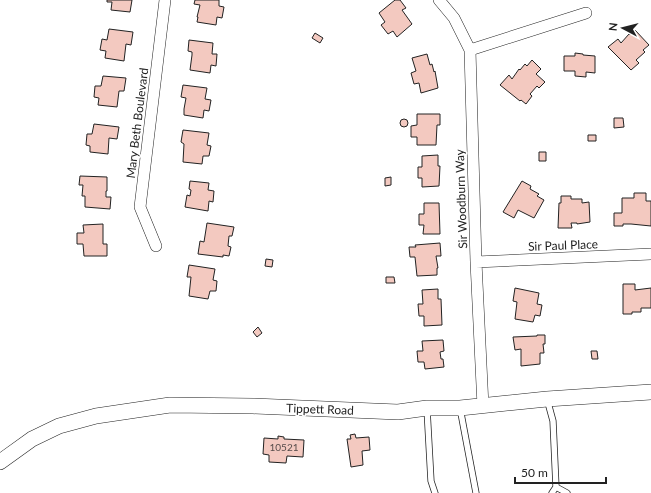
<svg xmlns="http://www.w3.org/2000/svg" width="651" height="493" font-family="Lato,sans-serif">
  <rect width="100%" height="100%" fill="#fff"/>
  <path fill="#f3c9c0" stroke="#222" d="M107,0H132L130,12L111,10L112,2H107Z
    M195,0H219V6L224,7L222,18L217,17L216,25L197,22L198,17H197L200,5L194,4Z
    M395,0H400L406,8L402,10L412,24L397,37L393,31L388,34L381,25L385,22L379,13Z
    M109,29L133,32L131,45L126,44L124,61L105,58L106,51L100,50L102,39L107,40Z
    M635,30L649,45L643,50L645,52L636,60L639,63L631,70L608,47L618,39L621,43L629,34L630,35Z
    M315,33L323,38L320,43L312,38Z
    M189,40L213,43L212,54H217L216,66L211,65L210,73L190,70L192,55V52L188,51Z
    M575,53L583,54V55L595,56V73L586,72V77L575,76V71H564V56H575Z
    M427,54L430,65L432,64L434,72L435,71L438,88L421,93L419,83L414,84L411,73L416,71L412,58Z
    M532,60L541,69L536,74L545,82L539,88L537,86L530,94L532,96L526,104L521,100L520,101L500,85L509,75L512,79L519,69L520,70L525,64L527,66Z
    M103,76L126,78L124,91H119L117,107L98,105L99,98L94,97L95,86H101Z
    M183,85L207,88L205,99L211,100L209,111L204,110L203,118L184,115V109L186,98L181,97Z
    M417,114H440V125H437L436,145H417V137H411V126L417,125Z
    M614,118H623L624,127L614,128Z
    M400 123a4 4 0 1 1 8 0a4 4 0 1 1-8 0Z
    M94,124L119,127L117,139L109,138L108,154L90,152V146L86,145L87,134H92Z
    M183,130L209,133L207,145L211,146L209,156H203L202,164L183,162L184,144L181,142Z
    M588,135H596V141H588Z
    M539,152H546V161H539Z
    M438,155V166H440L439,186L422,187V178H418V167H422V156Z
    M80,176L107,177V191H106V197H111L110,209L85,207V196H82L83,185H79Z
    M391,177V185L385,186V178Z
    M190,181L209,183L208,190L214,191L213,202L209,201L208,211L185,207L187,195L190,196L191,190L189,189Z
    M522,181L531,186L530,189L539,194L537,196L544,200L534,218L518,210L514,218L503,212Z
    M634,193H646V201H651V226L631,224H623V226H614V213H622V198H634Z
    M561,196H571V199H582V203L589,202L590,222L577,224V223H571L572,228H558L559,203H561Z
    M424,203H439L440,234H423L424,225H419V214H424Z
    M207,223L234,227L232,236H229L228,246L231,247L229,256L223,255V257L198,254L200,241L204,242Z
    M103,224V244H107V256H84L83,244H77V233H84L83,225Z
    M440,243L441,256H436L438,268H437V275L417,276L415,257H410L409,247H416L415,245Z
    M266,259L273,260L272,267L265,266Z
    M189,265L215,269L213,280L217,281L216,291H210L208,299L189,296L191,277H187Z
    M386,277H394L395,283H386Z
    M623,284H635V290L651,288V308H641V312H632V314H623Z
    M515,288L539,293L537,304L542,305L540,316L535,315L533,322L515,319L517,302L513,301Z
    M438,289V299H441L442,325L424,326V316H419L418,304H423L422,290Z
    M258,327L262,333L257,337L253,332Z
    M537,335H545V344H543L544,353H540V364L521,366V349L515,350L513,337L537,336Z
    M443,340L444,351L440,352L441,359H443L444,367L425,369L424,362H418L417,351H423L422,341Z
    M591,351H597L598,359H592Z
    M355,434L356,438L369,437L370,450L362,451L363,465L351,467L347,439H351L350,435Z
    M278,436L284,437V439L304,440L303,457L287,456L286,463L269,462V455L263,454L264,438L278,439Z"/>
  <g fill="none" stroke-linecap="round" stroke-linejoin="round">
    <g stroke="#222" stroke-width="7">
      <path id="lane" d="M547,399L553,421L556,487L552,493
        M460,408L476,493
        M427,409L431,481L435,493
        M556,487L567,493"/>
    </g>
    <g stroke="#222" stroke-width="12">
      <path id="street" d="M439,0L454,18L470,50L476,262L483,406
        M470,50L586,13
        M156,246L140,207L165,0
        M476,262L651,254"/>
    </g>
    <g stroke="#222" stroke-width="16">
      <path id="secondary" d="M0,462L32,439L59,426L96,416L170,405L253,406L398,412L427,408H460L547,399L651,392"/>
    </g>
    <use href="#lane" stroke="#fff" stroke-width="5.5"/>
    <use href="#street" stroke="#fff" stroke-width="11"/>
    <use href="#secondary" stroke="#fff" stroke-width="15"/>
  </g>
  <g text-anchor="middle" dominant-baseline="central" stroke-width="3" stroke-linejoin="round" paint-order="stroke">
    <g font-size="10" fill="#564c4a">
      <text x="284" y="447">10521</text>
    </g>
    <g font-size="12" fill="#222" stroke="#fff">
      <text transform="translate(137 123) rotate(-83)">Mary Beth Boulevard</text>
      <text transform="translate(461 199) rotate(-92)">Sir Woodburn Way</text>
      <text transform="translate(563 245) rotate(-2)">Sir Paul Place</text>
      <text transform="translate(320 409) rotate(2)">Tippett Road</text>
    </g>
  </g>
  <g transform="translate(623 28) rotate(277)" stroke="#ffffff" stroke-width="3" paint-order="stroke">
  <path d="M0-3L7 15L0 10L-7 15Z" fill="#222222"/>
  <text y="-6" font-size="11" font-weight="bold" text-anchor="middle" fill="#222222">N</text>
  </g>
  <path d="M515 477v6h91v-6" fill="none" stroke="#222222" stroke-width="2"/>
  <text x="521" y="477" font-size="12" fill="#222222" stroke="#ffffff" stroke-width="3" paint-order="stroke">50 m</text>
</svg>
